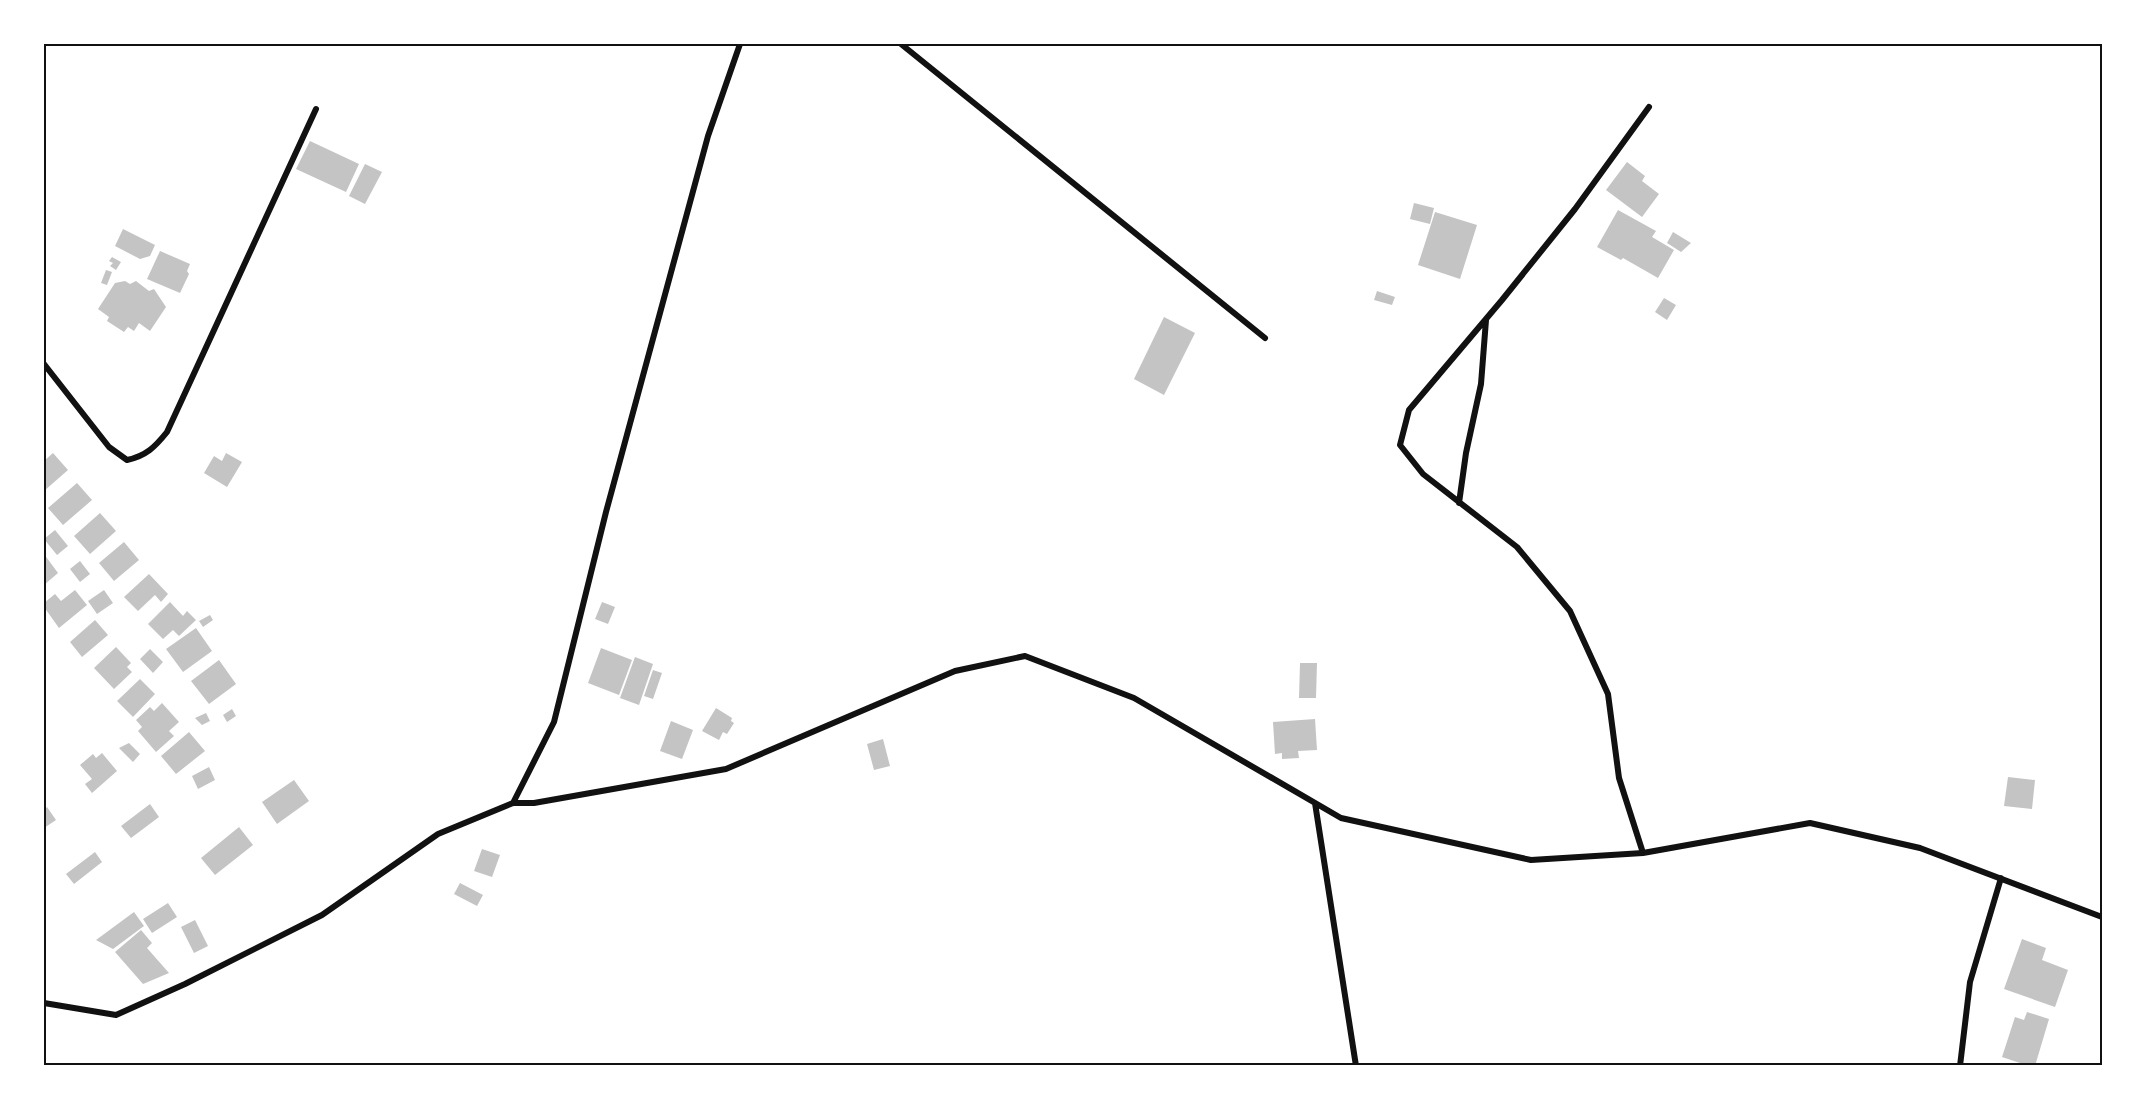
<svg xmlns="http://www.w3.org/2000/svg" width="2146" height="1109" font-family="'Titillium Web',sans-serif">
  <rect width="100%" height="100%" fill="#fff"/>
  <path fill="#c4c4c4" d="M310,141L359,164L346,192L296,169Z
    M1627,162L1645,176L1642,181L1659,194L1642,217L1606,190Z
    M365,164L382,172L365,204L349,196Z
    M1414,203L1434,208L1430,224L1410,219Z
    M1618,210L1656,231L1652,237L1674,250L1658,278L1623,258L1621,260L1597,247Z
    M1435,212L1477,225L1460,279L1418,265Z
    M123,229L155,245L150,256L140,259L115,246Z
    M1673,232L1691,243L1681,252L1667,243Z
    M160,251L190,264L187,271L189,274L180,293L147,279Z
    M112,257L121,262L116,270L110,266L113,263L109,261Z
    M106,270L112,272L107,285L101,283Z
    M125,281L130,284L136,281L149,291L154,289L166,307L150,331L139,323L134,331L128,327L124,332L107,321L109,317L98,309L115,283Z
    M1377,291L1395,297L1392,305L1374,300Z
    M1664,298L1676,305L1667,320L1655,312Z
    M1164,317L1195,333L1164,395L1134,379Z
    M53,453L68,470L44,491V461Z
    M226,453L242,462L227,487L204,473L214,456L222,461Z
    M77,483L92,500L63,525L48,508Z
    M100,513L116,531L90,554L74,536Z
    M55,530L68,546L57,555L44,539Z
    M124,542L139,560L114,581L99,563Z
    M44,554L58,573L44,585Z
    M80,561L90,574L80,582L70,569Z
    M149,574L168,594L161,602L155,595L138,611L124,597Z
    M75,590L87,605L59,628L44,607V603L55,594L61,601Z
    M104,590L113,603L97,614L88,601Z
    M170,602L183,616L187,611L196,620L179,636L173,630L163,639L148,624Z
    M602,602L615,607L608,624L595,619Z
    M210,615L213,620L203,627L199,621Z
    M95,620L108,635L82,657L70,642Z
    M196,628L212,651L183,672L166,649Z
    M116,647L131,663L127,667L132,672L114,689L94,668Z
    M601,648L632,660L619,695L588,683Z
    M150,649L163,662L153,673L140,659Z
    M635,657L653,664L639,705L620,698Z
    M219,660L236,684L209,704L191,681Z
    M1300,663H1317L1316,698H1299Z
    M653,670L662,673L653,699L644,696Z
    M140,679L155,694L133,717L117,701Z
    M162,703L179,722L169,731L174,736L156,752L138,731L142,727L136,720L150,707L154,711Z
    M716,708L732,718L731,721L734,723L727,734L723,732L719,740L702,731Z
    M232,709L236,716L227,722L223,715Z
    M206,713L210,721L202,725L195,718Z
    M1315,719L1317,750L1298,751L1299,758L1282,759V753L1275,754L1273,722Z
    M671,721L693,730L682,759L660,751Z
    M189,732L205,751L176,774L161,756Z
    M883,739L890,766L874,770L867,744Z
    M129,743L140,754L133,762L119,748Z
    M102,753L117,771L92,793L85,784L92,779L80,765L93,754L96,758Z
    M209,767L215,780L198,789L192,776Z
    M2008,777L2035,780L2032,809L2004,806Z
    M294,780L309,801L277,824L262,802Z
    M150,804L159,817L131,838L121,826Z
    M47,807L56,820L44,828V810Z
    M239,827L253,845L215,875L201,858Z
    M482,849L500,855L492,877L474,871Z
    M95,852L102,862L74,884L66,874Z
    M460,883L483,895L477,906L454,894Z
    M168,903L177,917L152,933L143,919Z
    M134,912L144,926L113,949L96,940Z
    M195,920L208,946L194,953L181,927Z
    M141,930L152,943L147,948L169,973L143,984L115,952Z
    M2022,939L2046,948L2042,960L2068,970L2055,1007L2004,989Z
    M2027,1012L2049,1019L2035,1066H2029L2002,1057L2015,1017L2024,1020Z"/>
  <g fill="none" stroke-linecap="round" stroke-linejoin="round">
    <path stroke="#111" stroke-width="6" d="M901,44L1265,338
      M44,364L109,447L127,460C146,456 155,447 167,432L316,109
      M1459,503L1466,453L1481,384L1486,320
      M513,803L554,722L606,512L708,136L740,44
      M1315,803L1356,1066
      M1643,853L1619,778L1608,694L1570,611L1517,547L1423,474L1400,445L1409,410L1502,300L1575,209L1649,107
      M44,1003L116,1015L185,984L322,915L438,834L513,803H534L726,769L955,671L1025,656L1134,698L1341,818L1531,860L1643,853L1810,823L1920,848L2102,917
      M1960,1066L1970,982L2001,878"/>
  </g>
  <rect width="2146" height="1109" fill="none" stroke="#ffffff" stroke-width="90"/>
  <rect x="45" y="45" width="2056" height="1019" fill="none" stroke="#111" stroke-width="2"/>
</svg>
